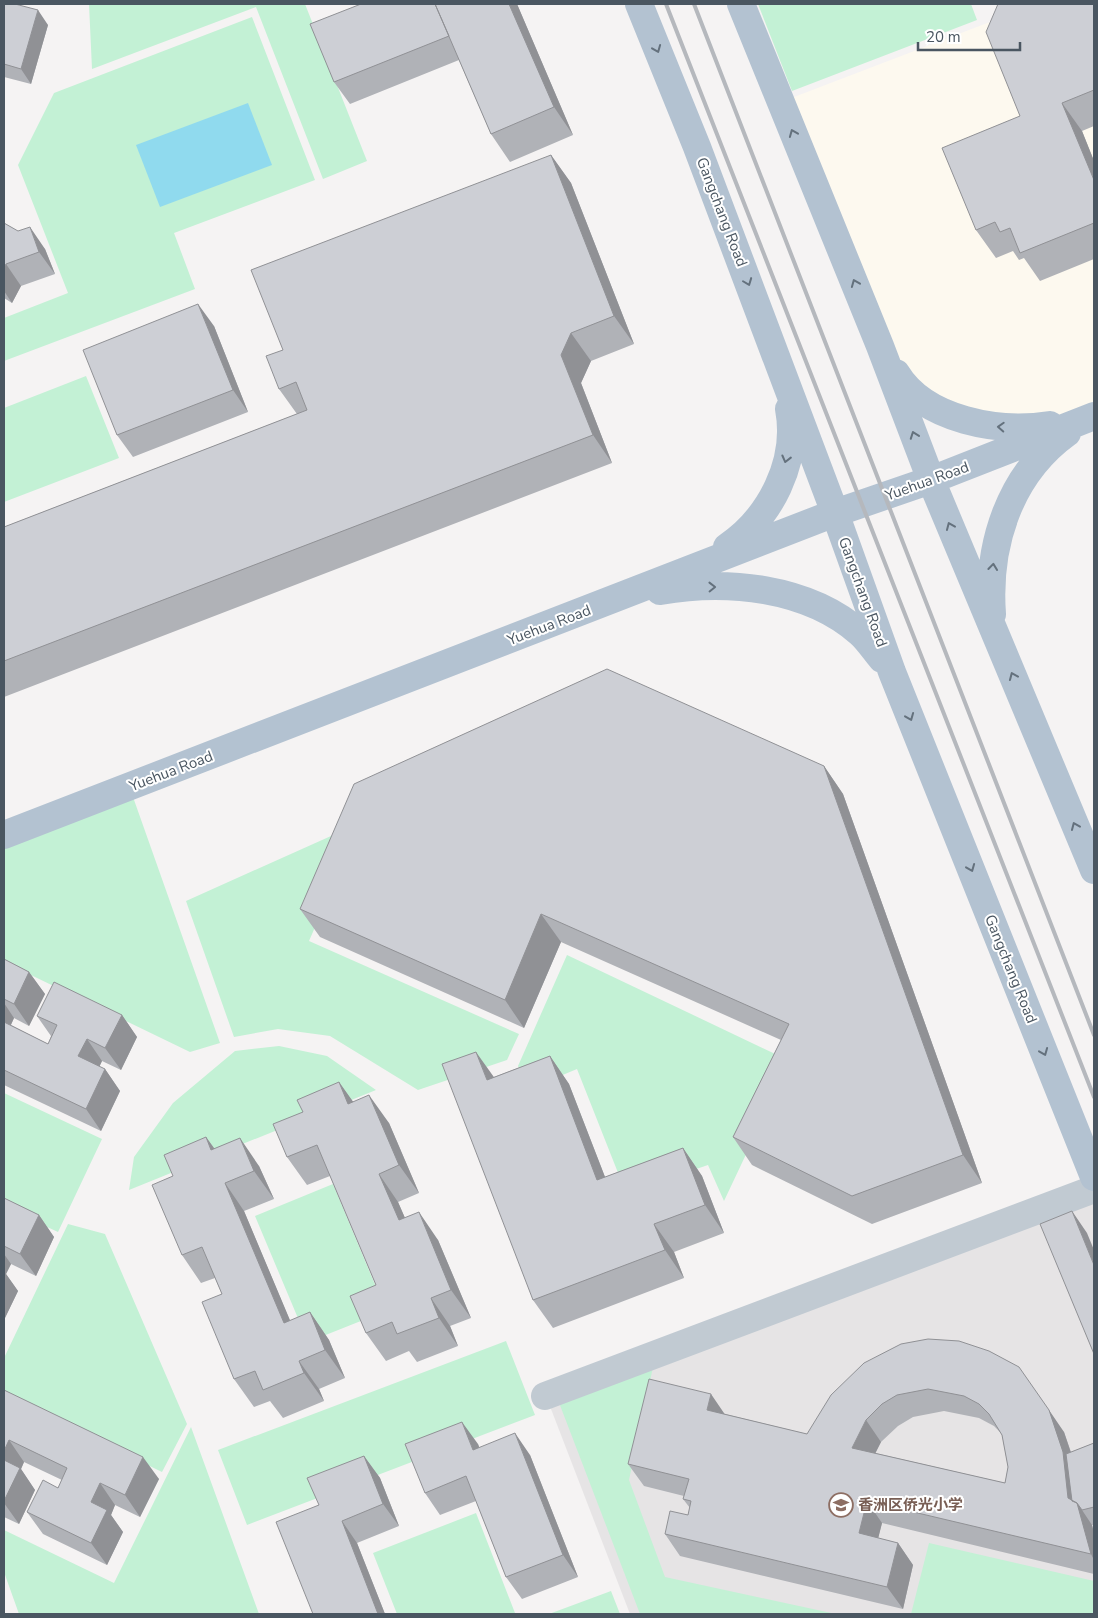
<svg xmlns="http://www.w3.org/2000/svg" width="1098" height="1618" font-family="'Nunito Sans','Noto Sans SC',sans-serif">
  <rect width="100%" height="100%" fill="#f5f3f3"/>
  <path fill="#fdf9ef" d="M1037,4H1094V414L996,425L901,377L781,102Z"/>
  <path fill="#e6e4e5" d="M1094,1190V1614H630L546,1396Z"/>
  <path fill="#c3f1d5" d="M89,4H305L367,161L323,179L256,7L92,69Z
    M758,4H971L977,20L792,91Z
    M252,17L315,180L174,233L195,289L4,361V318L68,293L18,165L54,93Z
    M86,376L119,458L4,502V408Z
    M133,797L220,1043L190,1052L4,962V846Z
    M360,823L309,941L519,1034L507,1060L418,1090L330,1036L278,1029L234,1037L186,901Z
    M567,955L790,1061L724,1201L708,1165L626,1193L577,1069L529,1089L518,1066Z
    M279,1046L327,1056L376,1090L129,1190L134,1157L173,1103L235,1051Z
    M4,1093L102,1139L58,1232L4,1207Z
    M333,1184L386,1311L308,1342L255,1216Z
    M68,1224L105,1234L187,1424L162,1472L4,1395V1358Z
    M506,1341L535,1415L247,1525L218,1450Z
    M653,1367L629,1480L665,1577L836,1614H640L558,1400Z
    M191,1427L259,1614H19L4,1572V1530L114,1583Z
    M476,1513L515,1613L397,1614L373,1553Z
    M929,1543L1094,1581V1614H911Z
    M611,1591L620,1614H549Z"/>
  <path fill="#90daee" d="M248,103L272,165L160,207L136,145Z"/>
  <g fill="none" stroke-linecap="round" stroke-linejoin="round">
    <path stroke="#c1cad2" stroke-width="28" d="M545,1396L1094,1189"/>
    <path stroke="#b3c2d1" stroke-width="28" d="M639,4L697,147L835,513L892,672L1094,1177
      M741,4L880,346L931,480L1094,870
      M896,373C925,421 1000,433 1050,425
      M727,547C770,518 799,462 789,409
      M660,591C726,579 808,587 860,633C868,640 875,651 882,659
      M992,614C987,545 1009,475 1067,433
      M4,835L835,513L931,480L1094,416"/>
    <path stroke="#b5b8bd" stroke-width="4" d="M666,4L1094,1097
      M694,4L1094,1035"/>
  </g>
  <path fill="#b0b2b7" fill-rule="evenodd" d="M4,4L48,25L31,84L4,77Z
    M361,4H517L573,135L510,162L491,134L459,60L350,104L334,82Z
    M1094,4V126L1082,131L1094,161V259L1040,281L1024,258L1019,260L1013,251L996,258L976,230L1020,116Z
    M551,155L571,183L634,344L591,361L581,383L612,463L4,697V527L297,414L279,389L283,350Z
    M4,223L45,249L55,274L21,286L12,303L4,298Z
    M214,326L248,412L133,457L117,435Z
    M824,766L843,794L982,1183L872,1224L752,1165L733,1137L781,1040L561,942L524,1028L320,937L300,909Z
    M4,959L29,972L45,994L29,1026L14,1018L11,1025L48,1044L51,1036L37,1016L122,1015L137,1037L121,1070L102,1061L99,1067L105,1069L120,1091L101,1131L4,1085Z
    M550,1056L569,1084L605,1177L683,1148L702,1176L724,1233L674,1252L684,1278L553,1328L533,1300L494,1077Z
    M339,1082L353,1102L389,1123L419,1193L398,1202L405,1218L438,1240L471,1318L450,1326L458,1346L417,1362L409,1351L386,1361L366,1333L376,1285L330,1176L307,1185L287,1157L303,1112Z
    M206,1137L214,1148L259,1166L274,1199L244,1211L290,1321L310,1312L329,1340L345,1378L319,1389L324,1401L283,1418L270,1401L254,1407L234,1379L222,1294L215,1278L201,1283L182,1255L173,1176Z
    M4,1198L39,1215L54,1237L36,1276L11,1264L6,1274L18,1291L4,1320Z
    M901,1344L1064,1432L1071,1452L1094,1443V1525H1092L1094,1533V1574L882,1523L878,1538L898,1543L913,1565L903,1609L680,1556L665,1534L688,1515L690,1508L683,1499L684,1496L644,1486L628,1464L725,1414L807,1434ZM944,1411L979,1418L994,1426L1000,1432L1002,1435L1008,1467L1005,1483L875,1453L881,1442L898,1426L913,1417Z
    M4,1390L159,1479L140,1517L115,1505L111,1515L123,1532L107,1565L43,1534L27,1512L58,1488L62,1480L24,1462L21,1469L35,1490L19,1524L4,1517Z
    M478,1444L479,1447L530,1455L578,1577L522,1599L506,1577L476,1501L440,1515L425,1493Z
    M364,1456L380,1478L399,1526L357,1543L385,1614H313L319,1505Z"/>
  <path fill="#909195" d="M509,4H517L573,135L554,107Z
    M38,10L48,25L31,84L21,69Z
    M1062,103L1082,131L1094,161V180Z
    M551,155L571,183L634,344L614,316Z
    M30,227L45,249L55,274L39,252Z
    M6,264L21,286L12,303L4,291V268Z
    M198,304L214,326L248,412L233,390Z
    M571,333L591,361L581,383L612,463L593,435L561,355Z
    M824,766L843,794L982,1183L963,1155Z
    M541,914L561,942L524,1028L505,1000Z
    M29,972L45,994L29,1026L14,1004Z
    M4,1003L14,1018L5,1037L4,1035Z
    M122,1015L137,1037L121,1070L105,1048Z
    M87,1039L102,1061L94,1078L78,1056Z
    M476,1052L496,1080H487Z
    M550,1056L569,1084L617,1208L597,1180Z
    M105,1069L120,1091L101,1131L86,1109Z
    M339,1082L359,1110L348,1104Z
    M369,1095L389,1123L419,1193L399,1165Z
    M206,1137L226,1165L211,1150Z
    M240,1138L259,1166L274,1199L254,1171Z
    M683,1148L702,1176L724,1233L705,1205Z
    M379,1174L398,1202L418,1248L399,1220Z
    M225,1183L244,1211L303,1351L284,1323Z
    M1072,1211L1087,1233L1094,1250V1265Z
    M419,1212L438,1240L471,1318L451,1290Z
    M39,1215L54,1237L36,1276L20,1254Z
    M654,1224L674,1252L684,1278L665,1250Z
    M4,1254L11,1264L6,1274L18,1291L4,1320Z
    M431,1298L450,1326L458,1346L439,1318Z
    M310,1312L329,1340L345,1378L325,1350Z
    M299,1361L319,1389L324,1401L304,1373Z
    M711,1394L726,1416L707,1410Z
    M1049,1410L1064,1432L1078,1474L1082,1510L1092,1525L1094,1533V1560L1091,1554L1068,1498Z
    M866,1420L881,1442L867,1470L852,1448Z
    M462,1422L478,1444L488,1472L473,1450Z
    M515,1433L530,1455L578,1577L563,1555Z
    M9,1440L24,1462L21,1469L35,1490L19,1524L4,1503V1451Z
    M364,1456L380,1478L399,1526L383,1504Z
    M143,1457L159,1479L140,1517L125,1495Z
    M100,1483L115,1505L111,1515L123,1532L107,1565L91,1543V1502Z
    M867,1501L882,1523L874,1555L859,1533Z
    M342,1521L357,1543L385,1614H378Z
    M898,1543L913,1565L903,1609L887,1587Z"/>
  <path fill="#cdcfd5" stroke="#909195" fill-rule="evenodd" d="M4,4H15L38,10L21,69L4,64Z
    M361,4H435L449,36L334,82L310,24Z
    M435,4H509L554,107L491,134Z
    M998,4H1094V90L1062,103L1094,180V223L1020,253L1010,228L1000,232L995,222L976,230L942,148L1020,116L986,32Z
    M551,155L614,316L571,333L561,355L593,435L4,661V527L307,410L296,382L279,389L266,356L283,350L251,270Z
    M4,223L18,231L30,227L39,252L6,264L4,268Z
    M198,304L233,390L117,435L83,350Z
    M607,669L824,766L963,1155L852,1196L733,1137L789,1024L541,914L505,1000L300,909L354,784Z
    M4,959L29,972L14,1004L4,999Z
    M54,982L122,1015L105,1048L87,1039L78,1056L105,1069L86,1109L4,1070V1022L48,1044L57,1025L37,1016Z
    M476,1052L487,1080L550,1056L597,1180L683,1148L705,1205L654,1224L665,1250L533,1300L442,1064Z
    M339,1082L348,1104L369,1095L399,1165L379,1174L399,1220L419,1212L451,1290L431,1298L439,1318L397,1334L392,1322L366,1333L350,1296L376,1285L317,1145L287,1157L273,1124L303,1112L297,1100Z
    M206,1137L211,1150L240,1138L254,1171L225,1183L284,1323L310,1312L325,1350L299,1361L304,1373L263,1390L255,1371L234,1379L202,1302L222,1294L202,1247L182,1255L152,1185L173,1176L164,1155Z
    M4,1198L39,1215L20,1254L4,1246Z
    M1072,1211L1094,1265V1354L1040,1224Z
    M928,1339L959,1341L989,1351L1019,1367L1049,1410L1063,1452L1068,1498L1077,1503L1091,1554L867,1501L859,1533L898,1543L887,1587L665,1534L670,1511L688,1515L691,1501L683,1499L689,1479L628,1464L649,1379L711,1394L707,1410L807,1434L831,1395L864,1363L901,1344ZM928,1389L964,1396L979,1404L989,1414L1002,1435L1008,1467L1005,1483L852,1448L866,1420L882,1404L897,1395Z
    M4,1390L143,1457L125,1495L100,1483L91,1502L107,1510L91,1543L27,1512L43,1480L58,1488L67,1468L9,1440L4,1451Z
    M462,1422L473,1450L515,1433L563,1555L506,1577L466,1476L425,1493L405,1444Z
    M1094,1443V1507L1082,1510L1077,1503L1072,1501L1066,1454Z
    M364,1456L383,1504L342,1521L378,1614H313L276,1522L319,1505L307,1478Z
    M4,1460L20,1468L4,1501Z"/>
  <defs><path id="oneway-chevron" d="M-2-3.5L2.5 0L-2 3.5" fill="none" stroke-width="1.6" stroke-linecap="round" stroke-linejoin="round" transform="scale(1.25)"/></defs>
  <g stroke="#64717d">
    <use href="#oneway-chevron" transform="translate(657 49) rotate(68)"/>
    <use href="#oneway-chevron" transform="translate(793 133) rotate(-112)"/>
    <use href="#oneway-chevron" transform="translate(748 282) rotate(69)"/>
    <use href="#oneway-chevron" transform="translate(855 283) rotate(-112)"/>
    <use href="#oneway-chevron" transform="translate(1001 427) rotate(-177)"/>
    <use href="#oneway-chevron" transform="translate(914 435) rotate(-110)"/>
    <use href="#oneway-chevron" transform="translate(786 459) rotate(104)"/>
    <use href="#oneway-chevron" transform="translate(950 526) rotate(-113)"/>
    <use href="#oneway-chevron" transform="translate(993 567) rotate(-84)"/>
    <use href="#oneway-chevron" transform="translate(712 587) rotate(-1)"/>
    <use href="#oneway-chevron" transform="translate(1013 676) rotate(-113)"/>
    <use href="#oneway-chevron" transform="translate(910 717) rotate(68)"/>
    <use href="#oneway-chevron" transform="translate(1075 826) rotate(-113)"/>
    <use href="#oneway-chevron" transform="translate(971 868) rotate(68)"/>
    <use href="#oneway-chevron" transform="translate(1044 1052) rotate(68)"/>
  </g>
  <defs>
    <g id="school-ring" transform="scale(1.25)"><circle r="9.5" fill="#fff" stroke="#8d6e63" stroke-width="1.5"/><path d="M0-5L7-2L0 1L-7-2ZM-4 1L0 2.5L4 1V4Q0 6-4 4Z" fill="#8d6e63"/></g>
  </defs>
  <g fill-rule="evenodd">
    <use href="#school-ring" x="841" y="1505"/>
  </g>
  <g text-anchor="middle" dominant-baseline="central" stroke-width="4" stroke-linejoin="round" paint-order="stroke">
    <g font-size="15" fill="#4a5661" stroke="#fff">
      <text transform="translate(722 212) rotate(69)">Gangchang Road</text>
      <text transform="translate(927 481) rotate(-20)">Yuehua Road</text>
      <text transform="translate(863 592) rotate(70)">Gangchang Road</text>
      <text transform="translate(549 625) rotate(-21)">Yuehua Road</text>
      <text transform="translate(171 771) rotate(-21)">Yuehua Road</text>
      <text transform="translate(1011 969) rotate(68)">Gangchang Road</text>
    </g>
    <g font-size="15" font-weight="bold" fill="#785e54" stroke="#fff" text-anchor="start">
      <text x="858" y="1505">香洲区侨光小学</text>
    </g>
  </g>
  <rect width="1098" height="1618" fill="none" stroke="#4a5661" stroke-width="10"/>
  <path d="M918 42v8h102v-8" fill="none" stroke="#4a5661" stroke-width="2.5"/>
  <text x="926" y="42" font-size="15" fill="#4a5661" stroke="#ffffff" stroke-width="4" paint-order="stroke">20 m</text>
</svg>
